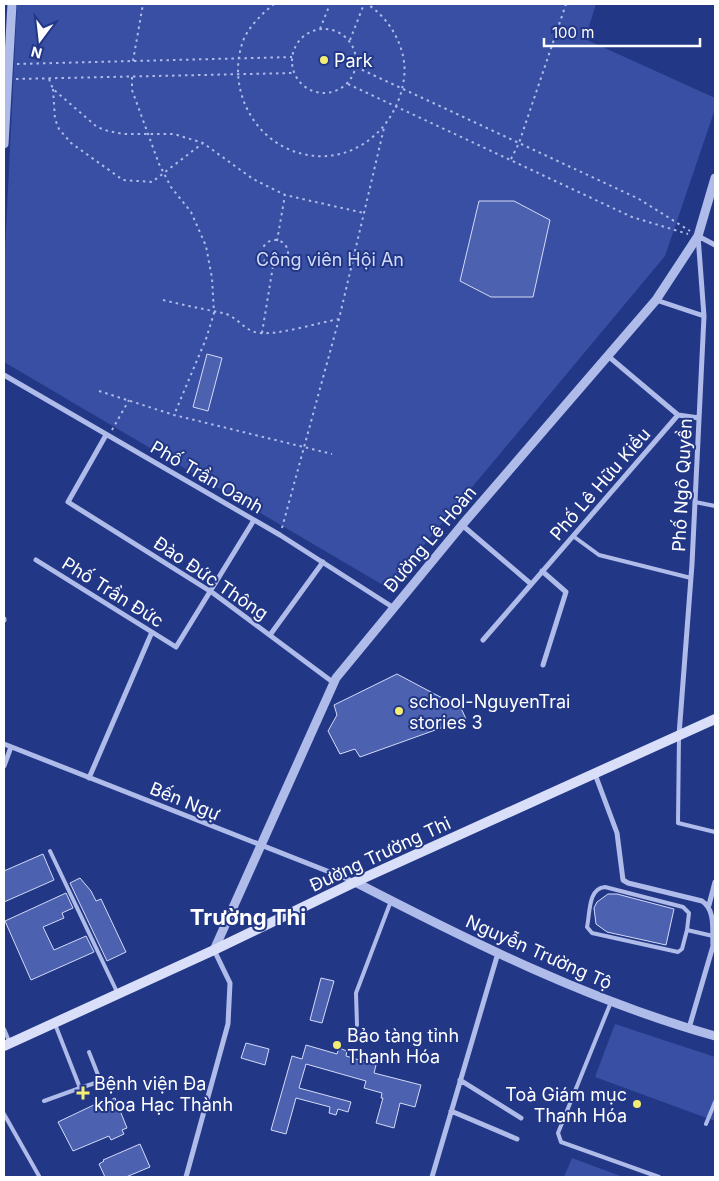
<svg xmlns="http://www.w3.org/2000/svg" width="719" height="1181" font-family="Inter,sans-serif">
  <rect width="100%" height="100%" fill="#233787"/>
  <path fill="#384fa4" d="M17,4H596L585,39L715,98V109L665,256L388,588L4,362V273Z
    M615,1024L715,1057V1121L595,1077Z
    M572,1158L623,1177H564Z"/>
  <path fill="#4c61af" stroke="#d3dbf7" d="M479,201H514L550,220L533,297H491L460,281Z
    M207,354L222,358L208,411L193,407Z
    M397,674L461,708L466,719L360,757L355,749L340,754L328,731L337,715L334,705Z
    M43,854L54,880L4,902V871Z
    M80,878L91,891L96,901L101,899L126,952L107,961L70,883Z
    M66,893L73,908L62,913L64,918L43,927L54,950L86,936L94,952L31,980L5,921Z
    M608,894H617L674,909L666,945L607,932L596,924L594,908L597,902Z
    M321,978L334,981L322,1023L310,1020Z
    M246,1043L269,1049L265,1065L241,1058Z
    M306,1045L337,1054L339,1048L347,1051L346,1056L376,1065L374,1073L421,1085L415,1107L400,1103L394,1128L376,1123L383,1098H381L382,1093L364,1088L366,1081L306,1064L299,1088L351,1102L348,1112L338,1109L336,1115L329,1113L330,1107L296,1098L286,1134L271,1130L292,1056L302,1059Z
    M115,1098L127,1128L122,1130L124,1134L111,1140L109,1136L73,1151L58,1122L100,1102L101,1104Z
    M140,1144L150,1167L126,1177H105L99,1164L104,1161L103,1160Z"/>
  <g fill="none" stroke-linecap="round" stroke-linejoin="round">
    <path stroke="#afbbe9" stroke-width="2" stroke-dasharray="2.5 4" stroke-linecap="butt" d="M274,4C262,14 249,26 243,41C228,83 248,131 288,149C343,173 397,134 404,78C408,50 390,18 367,4
      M292 61a32 32 0 1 1 64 0a32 32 0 1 1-64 0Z
      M320,29L330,4
      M350,40L364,4
      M133,61L143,4
      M17,64L292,57
      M356,67L639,199L690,231
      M132,77V90L159,164L171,187L191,212L206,246L212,278L214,313L206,339L174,415
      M16,79L294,73
      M49,79L53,89L97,127L108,131L123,134H174L203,143L253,179L285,195L364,213
      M348,84L632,217L688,234
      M53,89L55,119L59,129L71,143L123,180L152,182L203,143
      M511,159L519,143L566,4
      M262 253a13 13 0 1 1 26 0a13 13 0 1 1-26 0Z
      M277,241L285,195
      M163,300C183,305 203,309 223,313C237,316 244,331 259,333C279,335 318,323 339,319
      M262,333L273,266
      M99,391L174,415L332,454
      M112,430L129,400
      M282,528L339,319L384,128"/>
    <path stroke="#afbbe9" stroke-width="4" d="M695,502L715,506
      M573,536L599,555L691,578
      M679,736L678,823L715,832
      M50,851L118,994
      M687,930L682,949L678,952L592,933L587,927C590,914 588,888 605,887L683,907L689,913L687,930L713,936
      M611,1002L558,1133L561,1142L659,1177
      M357,1025L356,993L391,901
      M4,1029L9,1041
      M80,1088L98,1082L100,1080L89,1052
      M44,1101L80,1088L55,1024
      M4,1114L39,1176
      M706,1124L715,1102"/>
    <path stroke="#afbbe9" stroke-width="5" d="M656,300L704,316
      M608,356L678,415L699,418
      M4,375L280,535L394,608
      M106,435L68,502L213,593L334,683
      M462,525L531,584
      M36,560L176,647L254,520
      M542,571L566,592L543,665
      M4,620V619
      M270,635L323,562
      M483,640L678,415
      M679,735L692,564L704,316L698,236L715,245
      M4,744L355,882
      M4,766L11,747
      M595,774L617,833L623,880L628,883L702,901C716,910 712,931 713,946
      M89,778L152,632
      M709,905L715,882
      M689,1028L713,946H715
      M460,1080L521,1118
      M451,1111L517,1139
      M186,1177L228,1024L230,983L214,950
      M432,1177L498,953"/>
    <path stroke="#afbbe9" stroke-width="9" d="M4,144L12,4
      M355,882C471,942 590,1001 715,1036
      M214,950L336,678L462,525L656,300L698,236L715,178"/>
    <path stroke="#d9dff8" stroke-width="10" d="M4,1046L214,950L355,882L715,719"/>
  </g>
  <g fill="#f4ed72" stroke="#233787" stroke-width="2">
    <circle cx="324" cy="60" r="5"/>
    <circle cx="399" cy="711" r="5"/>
    <circle cx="337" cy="1045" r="5"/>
    <path d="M80.5 1085.5h5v5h5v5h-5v5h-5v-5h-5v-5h5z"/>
    <circle cx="637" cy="1104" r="5"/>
  </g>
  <g text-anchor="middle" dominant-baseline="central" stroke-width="4" stroke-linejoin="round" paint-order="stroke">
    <g font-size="18" fill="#fff" stroke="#233787" text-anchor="start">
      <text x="334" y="60">Park</text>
      <text x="409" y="701">school-NguyenTrai<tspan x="409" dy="21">stories 3</tspan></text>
      <text x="347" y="1035">Bảo tàng tỉnh<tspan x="347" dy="21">Thanh Hóa</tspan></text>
      <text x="94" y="1083">Bệnh viện Đa<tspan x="94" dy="21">khoa Hạc Thành</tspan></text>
      <text x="627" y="1094" text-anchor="end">Toà Giám mục<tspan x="627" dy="21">Thanh Hóa</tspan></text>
    </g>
    <g font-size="18" fill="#d3dbf7" stroke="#233787">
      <text x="330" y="259">Công viên Hội An</text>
    </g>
    <g font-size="18" fill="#fff" stroke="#233787">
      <text transform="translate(207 477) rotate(30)">Phố Trần Oanh</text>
      <text transform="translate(600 484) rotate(-49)">Phố Lê Hữu Kiều</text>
      <text transform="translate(682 485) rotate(-87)">Phố Ngô Quyền</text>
      <text transform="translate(430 539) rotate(-50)">Đường Lê Hoàn</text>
      <text transform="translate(211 578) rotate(34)">Đào Đức Thông</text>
      <text transform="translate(113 592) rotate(32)">Phố Trần Đức</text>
      <text transform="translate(185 801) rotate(22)">Bến Ngự</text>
      <text transform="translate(380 854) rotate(-25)">Đường Trường Thi</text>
      <text transform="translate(539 952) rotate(24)">Nguyễn Trường Tộ</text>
    </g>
    <g font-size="22" font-weight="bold" fill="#fff" stroke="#233787">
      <text x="248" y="917">Trường Thi</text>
    </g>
  </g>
  <rect width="719" height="1181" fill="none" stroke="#ffffff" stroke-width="10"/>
  <g transform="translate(40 40) rotate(195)" stroke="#233787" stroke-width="4" paint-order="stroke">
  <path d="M0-4L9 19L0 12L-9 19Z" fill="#ffffff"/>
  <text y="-8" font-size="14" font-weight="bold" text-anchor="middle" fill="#ffffff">N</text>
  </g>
  <path d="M544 38v8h156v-8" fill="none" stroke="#ffffff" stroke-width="2.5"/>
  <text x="552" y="38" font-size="15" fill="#ffffff" stroke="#233787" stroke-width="4" paint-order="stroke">100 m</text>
</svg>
